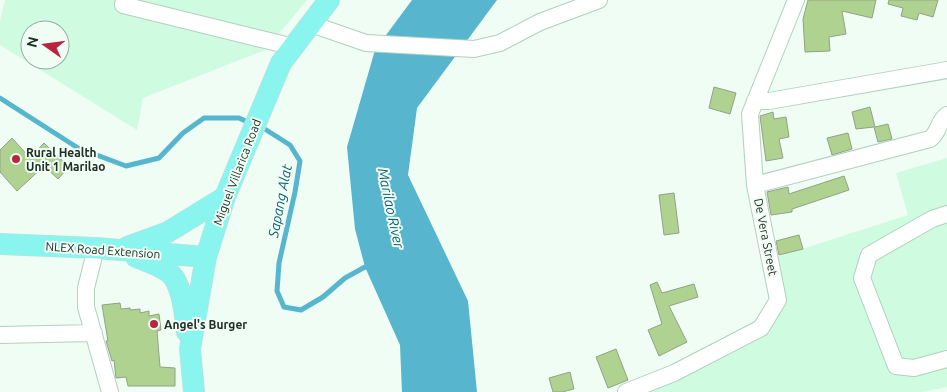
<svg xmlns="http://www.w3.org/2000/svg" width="947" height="392" font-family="Ubuntu,sans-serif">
  <rect width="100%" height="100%" fill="#effdf5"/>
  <path fill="#cffbe1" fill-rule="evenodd" d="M5,0H307L265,50L143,98L137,130L0,45V21ZM30,30H60V60H30Z
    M947,158V387L923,392H631L762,333L778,306L771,259L908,215L896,173Z"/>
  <path fill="#57b5cd" d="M412,0H497L417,108L408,175L468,301L477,392H402L400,345L365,267L355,229L347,147L375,50Z"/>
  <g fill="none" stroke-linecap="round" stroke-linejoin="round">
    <path stroke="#57b5cd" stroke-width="5" d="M0,98L78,148L126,166L159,158L183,133L204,118H239L250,123
      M260,126L290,145L300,161L295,192L279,263L277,291L284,307L301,310L323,297L345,278L365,267H370"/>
  </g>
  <path fill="#afd291" stroke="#92a285" d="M808,0H876L872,18L842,11L846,34L829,37L830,51L805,52L803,19Z
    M889,0H938L933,17L919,13L917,20L901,16L903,8L888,4Z
    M714,87L736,93L730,114L709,108Z
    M870,107L875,127L888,124L892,139L878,142L874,127L856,129L852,112Z
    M773,112L774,119L786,117L789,137L779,139L783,158L766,161L760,116Z
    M848,133L852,149L832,155L827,138Z
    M12,138L30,158L44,143L69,167L58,179L44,166L17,191L0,172V150Z
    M844,176L849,190L792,209V212L771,215L767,192L788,187L789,194Z
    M674,193L679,233L664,235L659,195Z
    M799,235L803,249L779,255L776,241Z
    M657,282L662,293L694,284L698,297L669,306L687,342L659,356L648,330L662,324L650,285Z
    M120,303L121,309L130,308V310L140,309V313L149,311V316L159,314L161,330L157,331L160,367L175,368V386H128L126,377L116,378L114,360L112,361L106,341H108L102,305Z
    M616,349L628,380L608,388L596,357Z
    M570,372L574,389L562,392H553L549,378Z"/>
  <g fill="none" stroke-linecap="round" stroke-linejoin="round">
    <g stroke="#afd1bd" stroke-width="18">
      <path id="minor" d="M124,0L123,5L294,47
        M311,24L366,43L474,49L500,43L540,22L599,0
        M755,101H769L947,70
        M755,185L930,139C939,133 938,121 947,115
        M947,214L932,219L869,255L862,278L896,366L914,368L947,359
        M96,248L86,288V307L110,392
        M0,335L94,333
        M626,392L674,373L761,328L778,300L755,185L750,114L796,0"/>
    </g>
    <g stroke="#d7d9d8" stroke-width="22">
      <path id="major" d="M0,244L96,248L206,257
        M127,247L168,232L225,197
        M136,257C146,261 168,268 174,278C183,292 185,315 187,332
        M194,392L190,349L206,257L225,197L281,63L329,0"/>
    </g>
    <use href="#minor" stroke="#fff" stroke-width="16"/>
    <use href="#major" stroke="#89f5ee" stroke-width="21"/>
  </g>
  <g fill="#b7253e" stroke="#effdf5" stroke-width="2">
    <circle cx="16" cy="159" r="5"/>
    <circle cx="154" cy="324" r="5"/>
  </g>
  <g text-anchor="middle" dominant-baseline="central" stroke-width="4" stroke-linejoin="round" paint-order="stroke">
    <g font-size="12" font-weight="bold" fill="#212e27" stroke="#effdf5" text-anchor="start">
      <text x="26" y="152">Rural Health<tspan x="26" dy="14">Unit 1 Marilao</tspan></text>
      <text x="164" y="324">Angel's Burger</text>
    </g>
    <g font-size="12" fill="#212e27" stroke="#effdf5">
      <text transform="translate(237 172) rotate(-69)">Miguel Villarica Road</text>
      <text transform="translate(766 237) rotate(79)">De Vera Street</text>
      <text transform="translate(103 250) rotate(4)">NLEX Road Extension</text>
    </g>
    <g font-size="14" font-style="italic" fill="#115f70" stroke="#effdf5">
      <text transform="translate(280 201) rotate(-79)">Sapang Alat</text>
      <text transform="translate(391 208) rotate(78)">Marilao River</text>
    </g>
  </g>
  <g transform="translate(45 45) rotate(284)"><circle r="24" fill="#effdf5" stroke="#9daaa3"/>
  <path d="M0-4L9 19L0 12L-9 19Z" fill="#b7253e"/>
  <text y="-8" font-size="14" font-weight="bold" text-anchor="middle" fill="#212e27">N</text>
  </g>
</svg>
